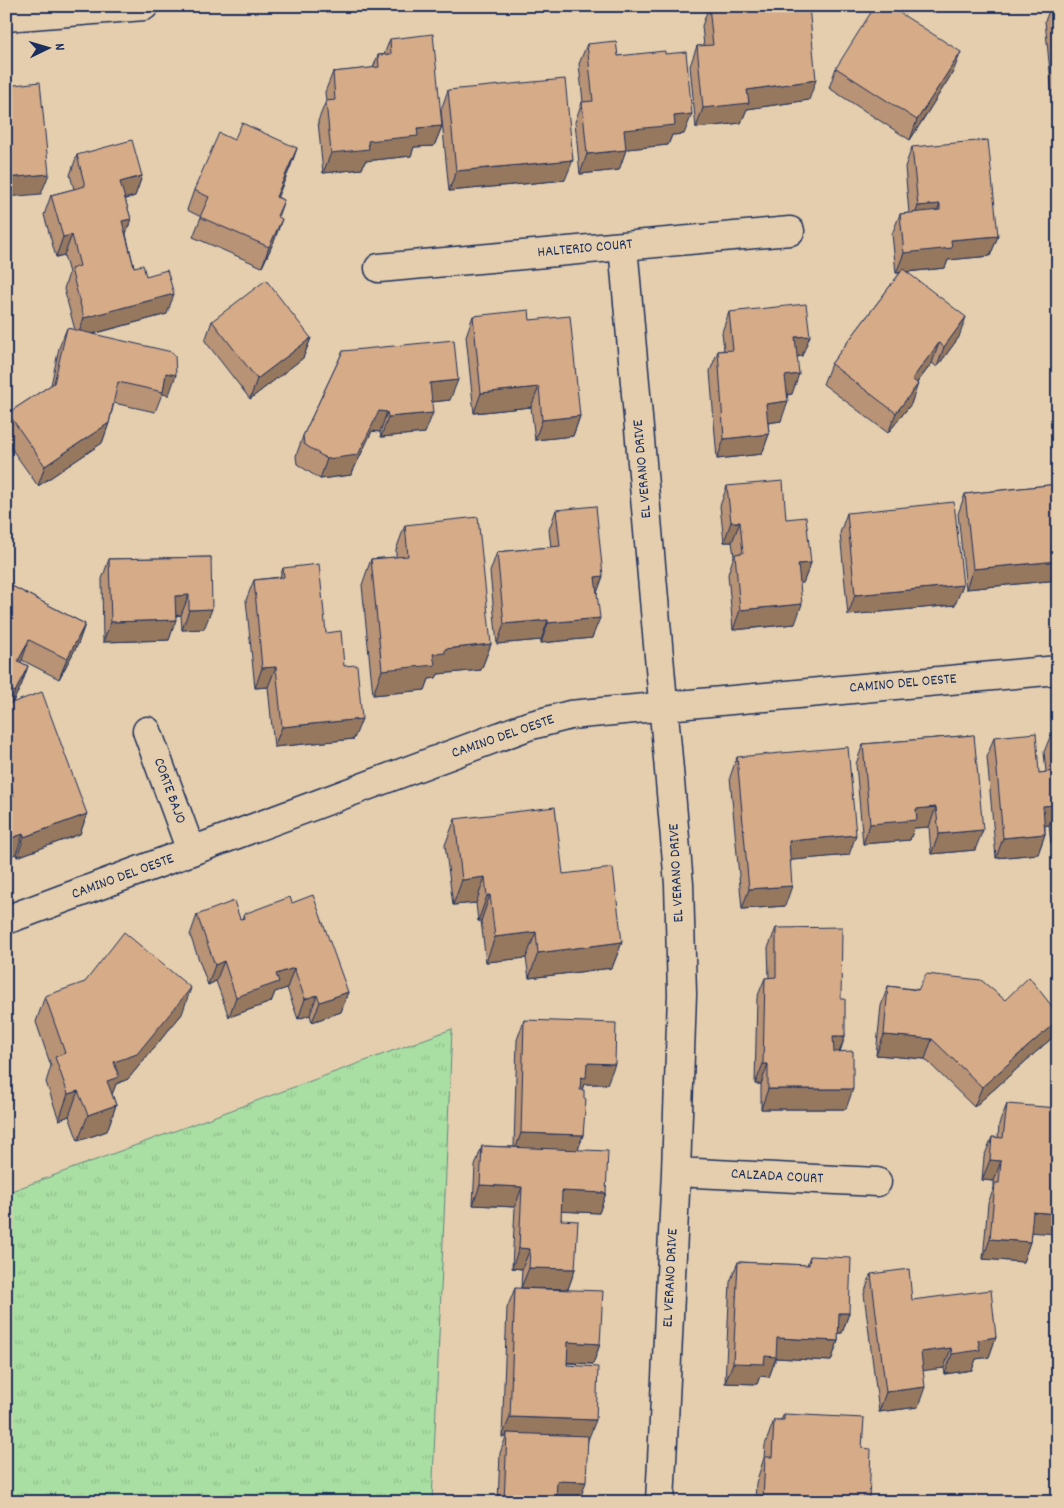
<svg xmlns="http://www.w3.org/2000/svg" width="1064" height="1508" font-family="Dekko,sans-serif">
  <defs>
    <pattern id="grass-tufts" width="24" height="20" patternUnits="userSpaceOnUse" patternTransform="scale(1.25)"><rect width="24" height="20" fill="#a9dfa2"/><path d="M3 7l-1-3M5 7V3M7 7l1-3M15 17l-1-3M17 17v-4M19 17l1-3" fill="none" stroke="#91c08e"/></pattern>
  </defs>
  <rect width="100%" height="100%" fill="#e4cead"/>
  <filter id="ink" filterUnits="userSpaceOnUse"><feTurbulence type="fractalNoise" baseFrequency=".02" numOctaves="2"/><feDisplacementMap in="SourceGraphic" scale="10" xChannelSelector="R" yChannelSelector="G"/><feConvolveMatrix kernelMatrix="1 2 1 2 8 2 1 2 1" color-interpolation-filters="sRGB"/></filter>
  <g filter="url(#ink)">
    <path fill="url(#grass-tufts)" stroke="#628780" d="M452,1029L432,1502H6V1193Z"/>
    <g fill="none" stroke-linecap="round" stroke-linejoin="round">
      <g stroke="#1b2f5e" stroke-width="31">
        <path id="minor" d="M623,246L679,884L682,994L676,1172L660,1502
          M379,268L790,231
          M147,731L191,851
          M6,920L528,726L570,715L1058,670
          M676,1172L877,1182"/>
      </g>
      <g stroke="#1b2f5e" stroke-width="31">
        <path id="secondary" d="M6,17L144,6"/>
      </g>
      <use href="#minor" stroke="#e4cead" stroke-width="28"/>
      <use href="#secondary" stroke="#e4cead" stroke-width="28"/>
    </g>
    <path fill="#b89374" stroke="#1b2f5e" d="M709,6L809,100L747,109L741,123L696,128L690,66L697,46H704L702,26Z
      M1051,6H1058V123L1055,124L1045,21Z
      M390,39L442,126L434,146L414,147L411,156L365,161L362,169L323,173L318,121L326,101L325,92L333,72L373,68L378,55H384Z
      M587,44L618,56L665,54L684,134L672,135L668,145L626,149L619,170L580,174L575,122L582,102H583L579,64Z
      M836,68L953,72L910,140L829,88Z
      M448,90L565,180L449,191L441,110Z
      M234,140L297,148L290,168L277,197L284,200L278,217L275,239L262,267L193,237L201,217L187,210L194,190Z
      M912,147L998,236L990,256L948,260L945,268L907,272L959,337L937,367L932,363L917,383L911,404L888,433L823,384L831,364L900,273H896L892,234L900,214L909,213L905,167Z
      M77,155L142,176L135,196L125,199L131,219L126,234L134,267L146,276L167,314L93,334L169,395L162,394L155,412L114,403L109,423L102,443L38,486L6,441V417L8,413L51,385L59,348L67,328L75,330L64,289L69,273L64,255L56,257L44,215L51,195L74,189L70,175Z
      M729,312L802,356L797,357L792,394L787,395L781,421L768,423L769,434L762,454L717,459L710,371L718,351L724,350L722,332Z
      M473,316L530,320L580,416L573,436L535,440L531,407L474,413L466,336Z
      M212,321L311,338L303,358L250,399L205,341Z
      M343,351L450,400L432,402L425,433L381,437L380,432L372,431L351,475L320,479L297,464L296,456L303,436Z
      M1058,484V580L966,589L958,514L965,494Z
      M727,486L786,519L811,563L803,583H800L795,624L733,630L728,574L734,556L732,542H724L720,506Z
      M556,510L603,576L597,592L592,638L541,643V640L497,644L490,572L497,552L551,547L549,530Z
      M847,513L955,605L848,615L840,533Z
      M405,525L491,644L481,670L438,674L436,678L429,679L425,690L373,695L362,585L371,559L396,557V550Z
      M211,557L204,629L182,630L181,615L176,616L169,640L103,642L102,579L109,559Z
      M283,568L326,633L344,666L354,739L274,747L268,687L255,688L246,600L254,580L280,577Z
      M6,583L85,624L78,644L59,679L22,660L20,662L28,666L21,686L12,703L87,814L80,834L17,857L16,854L6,857Z
      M1058,731V843H1051L1049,825H1045V834L1038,854L996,858L987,757L994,737L1039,773L1046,772L1044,752L1052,732Z
      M974,735L975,850L931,854L929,827L914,828L910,840L863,844L856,764L863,744Z
      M737,757L849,855L791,860L785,906L742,909L730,777Z
      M455,819L563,874L622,942L612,968L529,978L526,958L486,962L481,921H478L476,903L453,905L445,845Z
      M244,914L348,992L341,1012L312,1022L310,1015L298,1019L287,988L275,992L271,1002L229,1017L216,981L208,985L190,935L197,915L240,919H242Z
      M776,928L841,999L845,1036L840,1052L846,1109H761V1084H755L757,998L765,978H769L768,948Z
      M888,986L1005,1000L1058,1014V1024L1053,1037L974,1107L925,1059L876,1055L881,1006Z
      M45,996L182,1014L128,1079L116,1084L112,1094L116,1105L107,1131L78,1141L69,1116L59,1120L46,1082L51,1066L36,1022Z
      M524,1020L607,1084H584L582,1090L583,1135L578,1150L606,1193L599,1213L561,1211V1220L575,1269L568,1289L521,1288L522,1269L512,1268L515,1207L473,1205L475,1166L482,1146L514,1147L517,1040Z
      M1007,1104L1031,1232L1030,1242L1023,1262L983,1259L988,1203L994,1188V1181L982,1180L984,1157L992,1137L998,1138L999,1124Z
      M810,1256L849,1313L842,1333H838V1341L831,1361L776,1358L769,1377L760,1376L757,1384L725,1383L730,1282L738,1262L807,1265Z
      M871,1274L912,1300L996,1337L989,1357L976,1359L972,1370L945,1374L944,1368L923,1370L918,1407L879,1412L864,1294Z
      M515,1288L600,1344L593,1364L567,1363V1365L588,1440L580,1500L585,1502H498L500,1453L506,1437H502L507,1308Z
      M784,1414L862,1448L869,1502H755L756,1483L764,1458L765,1445L774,1420H781Z"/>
    <path fill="#96785e" stroke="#1b2f5e" d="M961,52L953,72L910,140L917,120Z
      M816,80L809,100L747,109L741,123L696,128L703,108L747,90Z
      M692,114L684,134L672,135L668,145L617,150L624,130L674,116Z
      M1058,117V123L1055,124Z
      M442,126L434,146L414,147L411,156L365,161L362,169L323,173L331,153L368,141L417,128Z
      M297,148L290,168L269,217L276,197Z
      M626,150L619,170L580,174L587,154Z
      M573,160L565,180L449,191L456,171Z
      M49,174L41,194L6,197V178Z
      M142,176L135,196L112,202L120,182Z
      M940,204L932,224L911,226L918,206Z
      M131,219L124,239L122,221Z
      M282,219L275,239L262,267L269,247Z
      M72,235L64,255L56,257L63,237Z
      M998,236L990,256L948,260L945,268L896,273L904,253L951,240Z
      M174,294L167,314L77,338L84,318Z
      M966,317L959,337L937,367L944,347Z
      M810,336L802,356L788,357L795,337Z
      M311,338L303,358L250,399L257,379Z
      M939,343L932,363L904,399L912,379Z
      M166,373L176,375L169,395L162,394Z
      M799,374L792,394L778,396L785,376Z
      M458,380L450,400L423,403L430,383Z
      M918,384L911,404L888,433L896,413Z
      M539,387L531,407L474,413L481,393Z
      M788,401L781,421L759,424L766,404Z
      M379,411L387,412L380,432L372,431L351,475L320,479L327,459Z
      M433,413L425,433L381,437L388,417Z
      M580,416L573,436L535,440L542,420Z
      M109,423L102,443L38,486L45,466Z
      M769,434L762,454L717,459L724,439Z
      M731,522H740L732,542H724Z
      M1058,561V580L966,589L973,569Z
      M811,563L803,583L791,584L798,564Z
      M603,576L596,596L595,577Z
      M963,585L955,605L848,615L855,595Z
      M189,595L181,615L168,616L175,596Z
      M802,604L795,624L733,630L740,610Z
      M212,609L204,629L182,630L189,610Z
      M600,618L592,638L541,643L548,623Z
      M176,620L169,640L103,642L111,622Z
      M548,620L541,640L497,644L504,624Z
      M85,624L78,644L59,679L67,659Z
      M29,640L22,660L10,681L18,661Z
      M491,644L481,670L438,674L436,678L429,679L425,690L373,695L382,670L433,654L445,649Z
      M28,666L21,686L8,712L15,692Z
      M276,667L268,687L255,688L262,668Z
      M362,719L354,739L274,747L282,727Z
      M1056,805L1049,825L1036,826L1043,806Z
      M936,807L929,827L914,828L910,840L863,844L870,824L916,809Z
      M87,814L80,834L17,857L24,837Z
      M1058,825V843H1051Z
      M983,830L975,850L931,854L939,834Z
      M23,834L16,854L6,857V840Z
      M1045,834L1038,854L996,858L1003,838Z
      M856,835L849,855L782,861L789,841Z
      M485,877L476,903L453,905L462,880Z
      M792,886L785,906L742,909L749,889Z
      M490,895L481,921H478L487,896Z
      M536,932L526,958L486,962L495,937Z
      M622,942L612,968L529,978L538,953Z
      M224,961L216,981L208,985L215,965Z
      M294,968L287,988L275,992L271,1002L229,1017L236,997L276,974Z
      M191,988L182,1014L128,1079L116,1084L109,1103L98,1106L114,1062Z
      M348,992L341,1012L312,1022L320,1002Z
      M317,995L310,1015L298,1019L305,999Z
      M1058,1020V1024L1053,1037L974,1107L982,1087Z
      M884,1035L932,1039L925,1059L876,1055Z
      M833,1036H845L838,1056H826Z
      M587,1063L615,1064L607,1084H584L579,1098L581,1077Z
      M763,1064H768L761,1084H755Z
      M768,1089H853L846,1109H761Z
      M78,1091L69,1116L59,1120L68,1094Z
      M116,1105L107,1131L78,1141L88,1115Z
      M521,1133L583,1135L576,1155L514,1153Z
      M990,1160L1001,1161L994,1181L982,1180Z
      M480,1185L522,1187L515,1207L473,1205Z
      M562,1191L606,1193L599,1213L555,1211Z
      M1033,1212L1058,1214V1234L1026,1232Z
      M990,1239L1030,1242L1023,1262L983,1259Z
      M519,1248L530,1249L522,1269L512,1268Z
      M529,1268L575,1269L568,1289L521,1288Z
      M839,1313H849L842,1333H832Z
      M996,1337L989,1357L976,1359L972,1370L945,1374L952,1354L978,1340Z
      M777,1338L838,1341L831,1361L776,1358L769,1377L760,1376L757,1384L725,1383L733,1363L765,1356Z
      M568,1342L600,1344L593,1364L561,1362Z
      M951,1348L944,1368L913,1372L921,1352Z
      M925,1387L918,1407L879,1412L886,1392Z
      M510,1417L596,1420L588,1440L507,1433L506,1437H502Z
      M557,1481L586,1482L579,1502L550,1501Z"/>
    <path fill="#d6ab87" stroke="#1b2f5e" d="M709,6H809L816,80L747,90L749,103L703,108L697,46L713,45Z
      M875,6H889L961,52L917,120L836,68Z
      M1053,6H1058V54Z
      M433,34L442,126L417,128L418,136L368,141L369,149L331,153L326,101L335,100L333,72L379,67L378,55L391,54L390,39Z
      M616,41L618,56L665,51V54L686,52L692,114L674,116L675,125L624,130L626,150L587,154L582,102L593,101L587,44Z
      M565,79L573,160L456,171L448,90Z
      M40,82L49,174L6,178V86Z
      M242,123L297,148L276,197L284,200L277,216L282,219L269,247L200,217L209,197L194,190L219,133L234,140Z
      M132,140L142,176L120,182L131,219L122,221L134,267L143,265L146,276L167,270L174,294L84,318L71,269L80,266L72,235L63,237L51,195L85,186L77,155Z
      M988,140L998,236L951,240L952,248L904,253L900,214L940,210V204L918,206L912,147Z
      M903,269L966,317L944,347L939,343L912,379L918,384L896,413L831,364Z
      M266,280L311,338L257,379L212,321Z
      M806,304L810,336L795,337L799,374L785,376L788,401L766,404L769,434L724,439L718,351L733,350L729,312Z
      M529,310L530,320L570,316L580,416L542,420L539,387L481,393L473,316Z
      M67,328L172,352L175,356L176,375L166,373L163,392L118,382L109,423L45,466L8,413L54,383Z
      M454,340L458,380L430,383L433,413L388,417L387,412L379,411L358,455L327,459L304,444L303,436L343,351Z
      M783,481L786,519L806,517L811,563L798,564L802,604L740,610L735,554L743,553L740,522H731L727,486Z
      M1058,484V561L973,569L965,494Z
      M954,502L963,585L855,595L847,513Z
      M596,506L603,576L595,577L600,618L548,623V620L504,624L497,552L560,546L556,510Z
      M478,517L491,644L445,649V653L433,654L435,665L382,670L371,559L408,556L405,525Z
      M211,557L212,609L189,610V595L175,596L176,620L111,622L109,559Z
      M319,564L326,633L341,631L344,666L357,665L362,719L282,727L276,667L262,668L254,580L284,577L283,568Z
      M6,583L85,624L67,659L29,640L18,661L28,666L15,692L6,688Z
      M42,692L87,814L24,837L23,834L6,840V798L14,796L6,776V705Z
      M1058,731V819L1056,805L1043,806L1045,834L1003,838L994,737L1036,733L1039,773L1055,771L1052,732Z
      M974,735L983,830L939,834L936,807L916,809L917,820L870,824L863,744Z
      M848,747L856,835L789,841L792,886L749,889L737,757Z
      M555,807L563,874L613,868L622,942L538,953L536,932L495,937L490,895L487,896L485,877L462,880L455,819Z
      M313,895L348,992L320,1002L317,995L305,999L294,968L276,974L279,982L236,997L224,961L215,965L197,915L234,901L240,919L245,918L244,914L290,897L292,903Z
      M842,927L841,999H845V1036H833L834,1052L853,1051V1089H768V1064H763L765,978L776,977V928Z
      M124,932L191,988L137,1054L114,1062L119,1077L107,1081L116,1105L88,1115L78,1091L68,1094L55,1057L65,1053L45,996L85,982Z
      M926,974L981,980L1005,1000L1029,977L1058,1014V1020L982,1087L932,1039L884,1035L888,986L918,990Z
      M524,1020L616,1023L615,1064L587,1063L586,1078L581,1077L580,1090H584V1098L586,1099L583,1135L521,1133Z
      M1007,1104L1058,1108V1214L1033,1212L1030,1242L990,1239L995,1183H999L1001,1161L990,1160L992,1137L1003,1138Z
      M482,1146L608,1151L606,1193L562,1191L561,1220L578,1221L575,1269L529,1268L530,1249L519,1248L522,1187L480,1185Z
      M810,1256L851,1258L849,1313H839L838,1341L777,1338L776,1357L765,1356L764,1364L733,1363L738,1262L809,1265Z
      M909,1269L912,1300L991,1290L996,1337L978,1340L980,1350L952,1354L951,1348L921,1352L925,1387L886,1392L871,1274Z
      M515,1288L603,1291L600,1344L568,1342L567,1365L598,1367L596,1420L510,1417Z
      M784,1414L864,1418L862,1448L871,1449L869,1502H763L765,1457H772L774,1420H784Z
      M507,1433L588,1436L586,1482L557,1481L556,1499L585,1500V1502H504Z"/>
  </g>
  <g text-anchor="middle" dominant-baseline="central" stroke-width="4.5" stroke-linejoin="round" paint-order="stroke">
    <g font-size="15" fill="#1b2f5e" stroke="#e4cead">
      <text transform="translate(585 249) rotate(-5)">HALTERIO COURT</text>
      <text transform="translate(643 469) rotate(-95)">EL VERANO DRIVE</text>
      <text transform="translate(903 684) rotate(-5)">CAMINO DEL OESTE</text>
      <text transform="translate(503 737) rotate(-19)">CAMINO DEL OESTE</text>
      <text transform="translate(169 791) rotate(70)">CORTE BAJO</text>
      <text transform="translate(677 873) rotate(-93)">EL VERANO DRIVE</text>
      <text transform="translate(123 877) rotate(-20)">CAMINO DEL OESTE</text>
      <text transform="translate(777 1177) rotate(3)">CALZADA COURT</text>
      <text transform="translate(671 1278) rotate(-87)">EL VERANO DRIVE</text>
    </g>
  </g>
  <rect width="1064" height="1508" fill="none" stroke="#e4cead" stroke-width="25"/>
  <rect x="12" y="12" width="1039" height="1483" fill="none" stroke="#1b2f5e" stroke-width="2" filter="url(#ink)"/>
  <g transform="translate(48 48) rotate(85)" stroke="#e4cead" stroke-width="4" paint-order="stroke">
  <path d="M0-4L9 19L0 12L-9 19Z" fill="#1b2f5e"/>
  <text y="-8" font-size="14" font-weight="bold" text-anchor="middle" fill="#1b2f5e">N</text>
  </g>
</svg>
